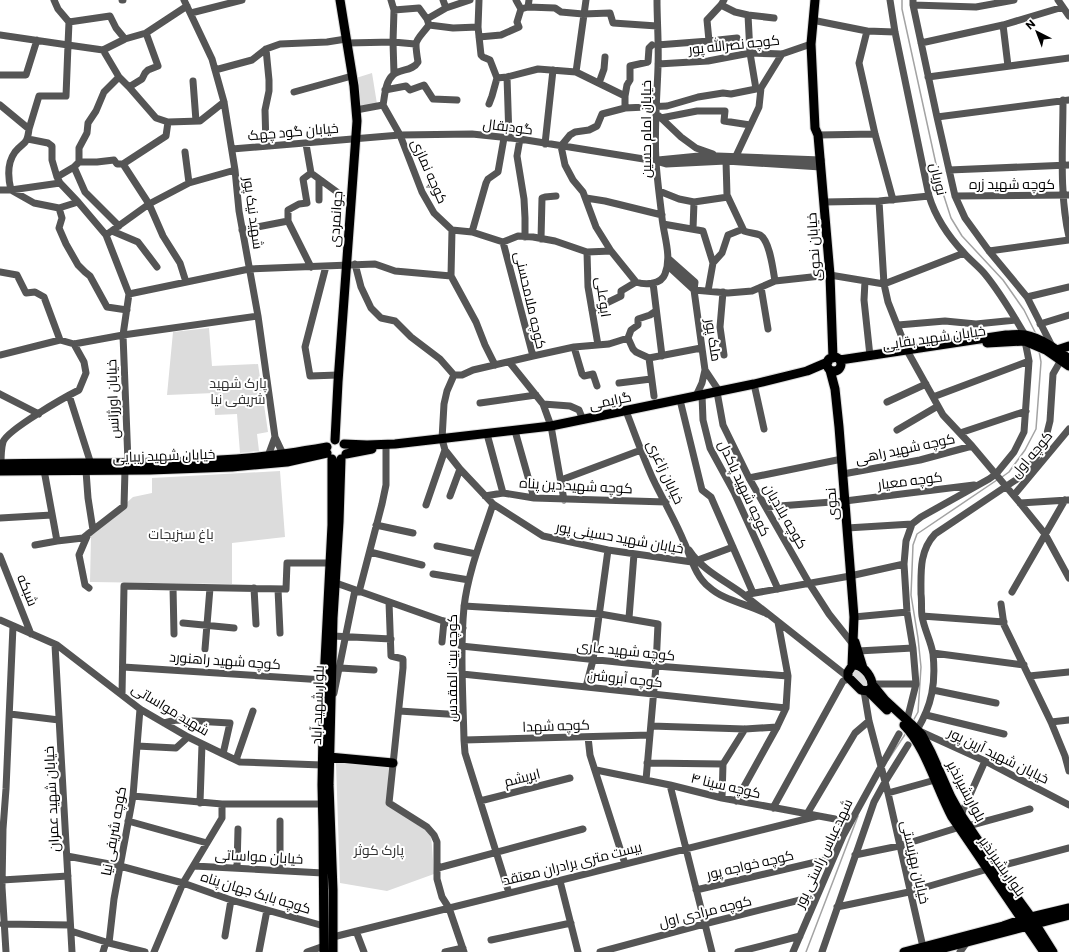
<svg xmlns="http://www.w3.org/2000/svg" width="1069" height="952" font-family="Commissioner,Cairo,sans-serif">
  <rect width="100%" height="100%" fill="#fff"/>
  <path fill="#dcdcdc" d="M372,73L377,104L359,107L356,78Z
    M209,328L212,366L258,364L268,432L257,434L259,451L240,453L237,414L215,415L214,393L167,395L173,332Z
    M280,471L285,537L232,543V584L90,582L91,535L133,497L152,493V478Z
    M857,669L862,670L870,682L868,686L864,687C859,683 853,680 853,672Z
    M336,763L389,767L387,804L431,834L434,874L387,891L340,883Z"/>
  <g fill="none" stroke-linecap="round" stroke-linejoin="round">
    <path stroke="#a3a3a3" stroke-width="1.5" d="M902,0V9L941,187L951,218L962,236L1003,280L1024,310L1036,334
      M1002,477L1009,472L1025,450L1036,429L1041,362L1039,351
      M913,721L918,712L921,667L918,638L911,595L913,545L917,534L997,480
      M888,760L906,733
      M806,952L858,816"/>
    <g stroke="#dbdbdb" stroke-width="11">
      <path id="major" d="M815,0L811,44L815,128L818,135L830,275L833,358
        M987,343L1025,341L1046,350L1069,366
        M1057,350L1069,346
        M827 364a7 7 0 1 1 14 0a7 7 0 1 1-14 0Z
        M840,360L1006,335C1012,335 1019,334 1025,335C1041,338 1056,349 1069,359
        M830,370L835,389L839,427L854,617L852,666
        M335,440L338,382L357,121L354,86L340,0
        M344,444L367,445L395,444L551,426L754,384L807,371L828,362
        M346,454L372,449
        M0,464C86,462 172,465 258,457C281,455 304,451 327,447
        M0,471L150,470L232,467L287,462L327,453
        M855,642L863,668
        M856,665C865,667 873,678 872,687L868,691L861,690L848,677V672L852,666Z
        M872,684L885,700L911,724L922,735L931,752L951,797L961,815L1012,891L1031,917L1053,952
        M868,691L887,710
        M904,725C925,746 937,789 952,817L1044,952
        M329,757L393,763
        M324,952L323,830L322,785L324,680L332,525V459
        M333,952V890L329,785L333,618L339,522L341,459
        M904,952L1003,926L1023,919L1069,908
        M929,952L1069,915"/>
    </g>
    <path stroke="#555" stroke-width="7" d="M54,0L58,9L69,22
      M122,0H123
      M184,0L212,59L224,102L235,170L239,211L258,316L275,437L283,454
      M443,0L446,8
      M516,0L521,9
      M529,0L528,7L555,8L561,12L583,14L610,13L613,23L657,26
      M724,0L721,5L707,20L709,41L737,38
      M890,0L895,32L929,196C936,219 948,236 964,253C970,260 978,266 984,273C1000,292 1012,313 1025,335V341L1029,361L1024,432L1014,452L996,474L989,479L921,517L912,524L906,541L904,564L907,612L913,648L916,684L907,720
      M913,0V5L937,117L955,196L965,218L989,251L1027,297L1053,348
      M1058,0L1069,16
      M721,5L735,12L748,15
      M913,5L976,7L1014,0
      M394,10L393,42L415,44
      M191,13L242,0
      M427,19L446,8L470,0
      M817,21L867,31L895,32
      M429,25L453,28L478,27L481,55L483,57L490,60L497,78L507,77L538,69L576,72L625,96V108L667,106L698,97L723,93L731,94L761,88
      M1003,25L1008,66
      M478,27L479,0
      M867,31L859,63L875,134L893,200
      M0,35L68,45L66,96H39L29,129L0,105
      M479,37L501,35L519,27L517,22L521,9L528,7
      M125,39L116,28L110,16L69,22L68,45L103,50L125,39L146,33L187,6
      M347,43L393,42L394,74
      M921,43L1003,25L1063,7
      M657,45L709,41
      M266,49L269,80V91L265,110L266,146
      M103,50L119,77
      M658,64L708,61L750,53L782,54L811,44
      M215,70L252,60L266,49L280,44L327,42L346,39
      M576,72L586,0
      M0,75H26L37,40
      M507,77L509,138
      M928,77L1069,58
      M193,81L196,121
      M599,83L604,69L605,57
      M129,87L142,79L145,73L148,70L158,66L146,33
      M756,89L750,53L748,15L774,18
      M385,90L406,86L410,90L424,85L433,99L457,100
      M294,92L352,76
      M625,96L627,85L630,80V66L648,62L649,48L652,45
      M1063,100C1063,144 1059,194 1069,237
      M489,104L492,96L497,78
      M383,105L400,135L422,192L434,213L452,230L472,232L503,242
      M356,110L383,105C385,95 385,82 393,75C400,69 413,71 418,62C414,38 415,43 429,25L427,19L419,8L394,10L391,0
      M659,116L681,137L696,148L713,154
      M937,117L1069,100
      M661,118L697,111H725L724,121L750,125
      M168,122L166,136L123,164L149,204L163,236L180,263L186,282
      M29,129C27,146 24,141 15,152C7,163 8,178 11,190L34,203L59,208L78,202L106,235
      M818,135L875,134
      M28,139L48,143L52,146V160L57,177
      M520,139L517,156L524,199L525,218V237
      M306,144L311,173L303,179L307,203L299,204L288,210V221L311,267
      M545,144L553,70
      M232,149L400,135L472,134L520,139L656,161L666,164L726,161L821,167
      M185,152L189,183
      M736,156L759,107L761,88L782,54
      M658,160L699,156H717L821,160
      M726,161L727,195L744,231C749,233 755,233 760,235C770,241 773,270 775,281
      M79,162H97L114,160L117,164H123
      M949,170L1069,165
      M311,173L337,192
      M60,183L78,202
      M0,190H11L60,183L57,177L74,167
      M659,191L679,199L694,202L728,197
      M955,196L1069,195
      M586,198L605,201L662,215
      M319,200V179
      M879,201L884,284L888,302L907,350
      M824,202L879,201L929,196
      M59,208L62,218L59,228L66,244L78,265L85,272L90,276L107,307L127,310
      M663,224L703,231L713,263
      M119,226L85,192L74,167L79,162V148L87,133L88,123L96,111L104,92L119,77L129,87L156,118L168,122L200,121L224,102
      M693,229L694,202
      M242,230L288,221
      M452,230L451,276L476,322L485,345L495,365
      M112,231L138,242L157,267
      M472,232L486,183L488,179L498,172L504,138
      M541,239L542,198L545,197L556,196
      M503,242L518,236L533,237L555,241L587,252L611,251L636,282C645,285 661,285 665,274C672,256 664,237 662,218C660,199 657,180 656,161C654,129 657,98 658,67C659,45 657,22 657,0
      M611,251L596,227L583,192L573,180L565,165L561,146L570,135L575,132L589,130L597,126L602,114L625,108
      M989,251L1069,240
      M587,252L588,287L598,345
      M355,264L361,287L371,308L381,318L395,321L411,337L440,359L454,375
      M326,266L305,347L310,376L338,375
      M668,266L694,290L695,282L669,259
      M0,272L17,275L26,293L35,292L44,297L60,340
      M865,281L864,300L870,356
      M653,283L662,356
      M761,287L768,329
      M708,291L713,263L722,253L728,235L743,229
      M723,292L720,327L724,355
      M129,294L249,269L375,264L395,271L451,276
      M1027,297L1069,287
      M592,310L621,296V291L636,282
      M1040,324L1069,315
      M898,325L945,321L976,324L1016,320
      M628,338L631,330L638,325V319L650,315L656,311
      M574,347L582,374L584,376L593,374L597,386
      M909,354L943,415L972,446L1020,503L1045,534L1069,578
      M0,355L60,340L74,344L123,335L258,316
      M533,356L574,347L609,344L628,338L633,349L636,352L649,358L701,348
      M649,358L654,396
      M1063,358L1061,360L1053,374L1050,421L1044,445L1026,473L935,534C919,551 921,573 921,594C922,601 921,609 922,616C924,629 931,641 933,654C936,683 932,705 917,730L985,761L1069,805
      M510,363L543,404L551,426L564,500
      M454,375L447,391L444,404L442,439L445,450L460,469L493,504L543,536L608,550L692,562
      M454,375H462L473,370L533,356L503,242
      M619,383L651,379
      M754,384L764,429
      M719,391L705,370L694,290L728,293L752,291L775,281L830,275L884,284L964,253
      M717,392L723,425L749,478L809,583L829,614L852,643
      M0,394L39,414
      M69,395L91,464
      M702,395L703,420L710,448L734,492L778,589
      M696,396L702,383L705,370
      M933,397L1029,361
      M680,400L702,490L711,497L753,593
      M887,402L926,384
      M480,403L536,395
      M543,404L570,406L579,410L583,420
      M626,411C635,434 643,457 653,479C663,500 675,520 684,542C691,557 695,576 709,587C724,601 749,604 767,614
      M897,430L938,406
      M515,431L534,498
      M960,433L1026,411
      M487,434L503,493
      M268,456L275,437
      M128,462L123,335L129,294L106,235L149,204L189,183L235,170
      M1,464C1,457 1,449 3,442C7,430 65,397 79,390L86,373L84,362L74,344
      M44,470L57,541L83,538L93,530L88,498L86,471
      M843,474L920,460L972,446
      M749,478L842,459
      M561,480L641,450
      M1014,495L1069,429
      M450,496L460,469
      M485,496L503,493L534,498L666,502
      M1020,503L1068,500
      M493,504C482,538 468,572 464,607C460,651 463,696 464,740L465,753L509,893
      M426,505L445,450
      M766,507L845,501L974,485
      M0,518L52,515
      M376,525L413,533
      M847,528L912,524
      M93,530L124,506L125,470
      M88,534L79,555L85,585L89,588
      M35,545L57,541
      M437,546L476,554
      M689,550C702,570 724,580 743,594C778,622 813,649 848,677
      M370,552L422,565
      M0,556L31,634
      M698,560L733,547
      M433,574L469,580
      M336,583L463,628
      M173,587L174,634
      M254,588L256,624
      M278,589L280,633
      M359,592L382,504L386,485V447
      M1012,592L1065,500
      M749,594L850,576L904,564
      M389,602L391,656L403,659V668L389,803L427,827L434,835L437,842V879L442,897L449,908L464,952
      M1001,604L1004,625L1051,722L1065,756L1069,771
      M464,606L600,614L658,624L656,666L646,780
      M922,616L1004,622
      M854,617L907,612
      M629,618L634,554
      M0,620L57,645L140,709L188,737L223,754L240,762L322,765
      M183,623L234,628
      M333,636L391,639
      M442,642L444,621
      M55,645L72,952
      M461,646L656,666L788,676
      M205,649L210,588
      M858,651L913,648
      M933,653L1024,665
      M123,667L324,680
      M340,668L374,670
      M462,674L786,708
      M1029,676L1069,672
      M872,684H916
      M586,687L593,660L608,550
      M933,690L996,703
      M864,691L869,721L888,793L923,947
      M334,693L355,590
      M122,695L124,586L286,589L287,563H330
      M399,711L463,715
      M10,714L59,720
      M926,715L1004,734
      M1051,722L1069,720
      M164,723L176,720L230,723L223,754
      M651,726L745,729L777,727
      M588,737L590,755L625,864
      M464,740L650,735
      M137,746L176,748L188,737
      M236,760L253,711
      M647,763L723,764
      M596,770L670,785L722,798L835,819L844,824L846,830
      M670,785L712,952
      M888,793L935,780
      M133,796L222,804H322
      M722,798L723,764L745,729
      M480,801L570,778
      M736,801L777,727L786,708L788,676L778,622
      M200,803L202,744
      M773,808L843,681L849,679
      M807,814L855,733L869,721
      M961,815L985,761
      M128,821L207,843
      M280,821V870
      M968,826L1030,809
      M855,855L899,846L960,827
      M67,856L120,866L183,883L222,818V804
      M194,866L323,873
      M996,867L1069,848
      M237,868L238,829
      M438,868L583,829
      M2,880L68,876
      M560,881L578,952
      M696,890L833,858
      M837,907L909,892L988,869
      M3,924L70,925
      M71,931L106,942
      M356,931L364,952
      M225,936L231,900
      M333,937L818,816
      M491,940L571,923
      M109,943L145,952
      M6,952L2,887L3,829L6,789L13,626
      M103,952L106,942L109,943L114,899L133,796L140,709
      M154,952L183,883L231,900L324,926
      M259,952L267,910
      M307,952L324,946
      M445,952L463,948
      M600,952L704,924L816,896
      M738,952L800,936
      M793,952L843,836L899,734
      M822,952L874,802L885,782L908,745
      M960,952L967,942"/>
    <use href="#major" stroke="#000" stroke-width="9"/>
  </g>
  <g text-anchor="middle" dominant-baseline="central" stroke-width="4" stroke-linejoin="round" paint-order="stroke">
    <g font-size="14" fill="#000" stroke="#fff">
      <text transform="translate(734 44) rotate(-6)">کوچه نصرالله پور</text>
      <text transform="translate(508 126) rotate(7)">گودبقال</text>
      <text transform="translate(645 129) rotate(-90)">خیابان امام حسین</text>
      <text transform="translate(293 131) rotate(-5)">خیابان گود چهک</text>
      <text transform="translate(430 171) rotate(66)">کوچه نمازی</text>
      <text transform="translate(939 179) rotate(77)">نوریان</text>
      <text x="1012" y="183">کوچه شهید زره</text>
      <text transform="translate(254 213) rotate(82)">شهید نیک پور</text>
      <text transform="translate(335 219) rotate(-86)">جوانمردی</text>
      <text transform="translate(813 247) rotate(-94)">خیابان نحوی</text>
      <text transform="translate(604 297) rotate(82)">ابوعلی</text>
      <text transform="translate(531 300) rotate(77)">کوچه ملامحسنی</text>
      <text transform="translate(934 337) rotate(-8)">خیابان شهید بقایی</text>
      <text transform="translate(714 340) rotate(81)">ملک پور</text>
      <text transform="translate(112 399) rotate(-92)">خیابان اورژانس</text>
      <text transform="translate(610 400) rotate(-12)">گرایمی</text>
      <text transform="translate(905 448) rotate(-12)">کوچه شهید راهی</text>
      <text transform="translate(1031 454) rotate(-50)">کوچه اول</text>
      <text transform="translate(164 455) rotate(-2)">خیابان شهید زیبایی</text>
      <text transform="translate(666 472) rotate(65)">خیابان زاغری</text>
      <text transform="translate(910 480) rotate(-7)">کوچه معیار</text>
      <text transform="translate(576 485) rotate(3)">کوچه شهید دین پناه</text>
      <text transform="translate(745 488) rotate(65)">کوچه شهید پاکدل</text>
      <text transform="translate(831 504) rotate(-94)">نحوی</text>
      <text transform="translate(786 516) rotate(60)">کوچه بلادیان</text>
      <text transform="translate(620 537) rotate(10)">خیابان شهید حسینی پور</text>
      <text transform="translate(28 590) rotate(68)">شبکه</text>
      <text transform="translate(626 650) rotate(6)">کوچه شهید عاری</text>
      <text transform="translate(225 660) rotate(4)">کوچه شهید راهنورد</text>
      <text transform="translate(451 668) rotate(-90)">کوچه بیت المقدس</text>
      <text transform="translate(625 678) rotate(6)">کوچه آبروشن</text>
      <text transform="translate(317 705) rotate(-88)">بلوار شهید آباد</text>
      <text transform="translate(171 709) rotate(31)">شهید مواساتی</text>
      <text transform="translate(556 725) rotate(-2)">کوچه شهدا</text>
      <text transform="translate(999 755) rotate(26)">خیابان شهید آرین پور</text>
      <text transform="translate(522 777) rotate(-14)">ابریشم</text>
      <text transform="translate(726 785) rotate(13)">کوچه سینا ۴</text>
      <text transform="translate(967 791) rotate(62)">بلواربشیرنذیر</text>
      <text transform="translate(51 799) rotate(-93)">خیابان شهید عمران</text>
      <text transform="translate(113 831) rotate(-80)">کوچه شریفی نیا</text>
      <text transform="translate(823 853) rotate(-65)">شهدعباس راستی پور</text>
      <text transform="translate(259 856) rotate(3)">خیابان مواساتی</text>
      <text transform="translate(916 862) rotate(77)">خیابان بهزیستی</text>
      <text transform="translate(572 863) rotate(-14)">بیست متری برادران معتقد</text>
      <text transform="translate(750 864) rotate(-13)">کوچه خواجه پور</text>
      <text transform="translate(1003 866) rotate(55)">بلوار بشیرنذیر</text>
      <text transform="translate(256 892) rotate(17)">کوچه بابک جهان پناه</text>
      <text transform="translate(705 911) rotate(-14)">کوچه مرادی اول</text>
    </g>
    <g font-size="14" fill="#333" stroke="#fff">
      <text x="238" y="382">پارک شهید<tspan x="238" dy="16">شریفی نیا</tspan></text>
      <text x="181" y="533">باغ سبزیجات</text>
      <text x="379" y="849">پارک کوثر</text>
    </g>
  </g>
  <g transform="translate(1037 32) rotate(318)" stroke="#ffffff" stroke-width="3" paint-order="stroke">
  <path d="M0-3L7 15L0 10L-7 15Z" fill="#000000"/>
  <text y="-6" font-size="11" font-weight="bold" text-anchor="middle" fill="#000000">N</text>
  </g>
</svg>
